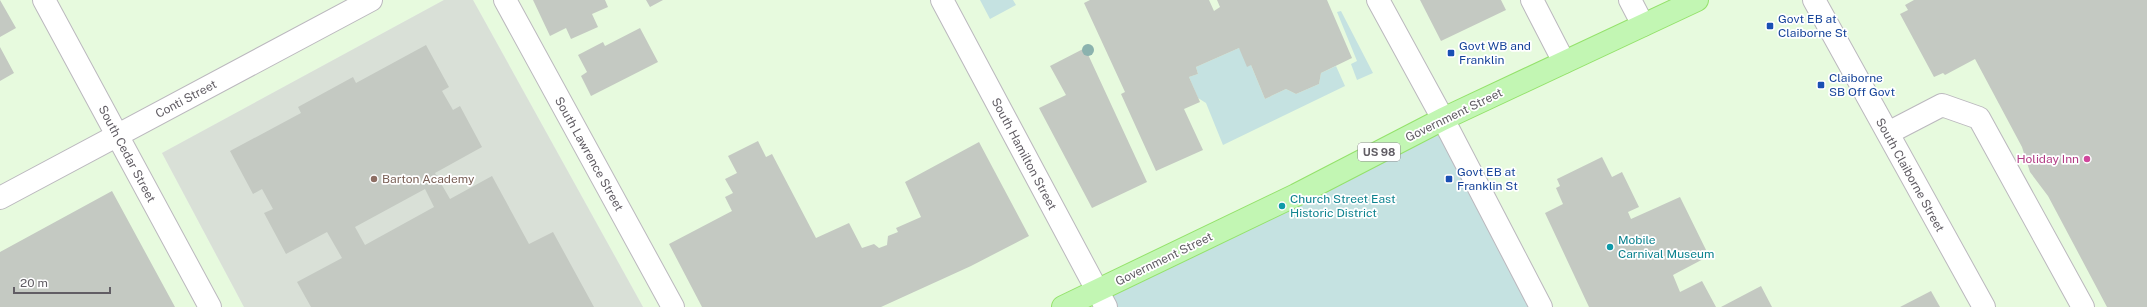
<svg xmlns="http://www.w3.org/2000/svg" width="2147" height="307" font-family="'Public Sans',sans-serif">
  <rect width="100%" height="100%" fill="#e8eee6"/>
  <path fill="#e7fade" d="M0,0H444L162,153L244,307H0Z
    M473,0H2147V307H643Z"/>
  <path fill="#d9e0d7" d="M444,0H473L643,307H244L162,153Z"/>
  <path fill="#c5e2e1" d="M980,0H1013L1016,5L990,19Z
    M1341,11L1373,73L1357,80L1351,64L1357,61L1337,12Z
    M1239,48L1251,65L1265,99L1286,89L1296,94L1319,84L1321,73L1336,66L1345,86L1223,145L1206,103L1198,98L1189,77L1198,74L1196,67Z
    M1443,119L1541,307H1106L1098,291Z"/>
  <path fill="#c4c9c2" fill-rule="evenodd" d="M0,0L16,28L0,37Z
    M533,0H605L608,7L592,14L598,27L571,39L566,28L550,36Z
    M646,0H663L650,7Z
    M1090,0H1209L1214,11L1220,7L1217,0H1327L1352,58L1321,73L1319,84L1296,94L1286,89L1265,99L1251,65L1247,67L1239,48L1196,67L1198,74L1189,77L1200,102L1184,109L1203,150L1156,171L1121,94L1125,92L1084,3Z
    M1420,0H1501L1506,10L1441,41Z
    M1914,0H2147V307H2107L2048,196L2030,172L2022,147L1975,59L1945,75L1943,73L1934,77L1900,14L1908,10L1905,5Z
    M640,28L658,62L591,96L581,76L587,72L578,55L603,42L605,46Z
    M426,45L449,87L442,91L453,110L460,106L482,147L435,173L450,199L492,176L529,244L553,232L594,307H311L297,282L342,258L327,232L286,254L264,213L273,209L262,189L253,194L230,151L301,113L298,107L353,77L356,83ZM425,189L434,207L365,245L355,227Z
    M0,47L14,73L0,81Z
    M1085,48L1147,182L1092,208L1039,108L1066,95L1050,66Z
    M758,141L766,157L772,154L816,238L849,223L862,248L874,244L879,248L887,245L888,236L898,232L896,228L921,217L905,182L979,142L1029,236L971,266L881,307H702L669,244L732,211L725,197L733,193L725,179L737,173L728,156Z
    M1602,157L1612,177L1622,172L1639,207L1628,212L1631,219L1680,197L1709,256L1673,275L1680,292L1702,281L1716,307H1589L1545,213L1563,204L1556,188L1560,186L1557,179Z
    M112,191L175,307H0V252Z
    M1761,286L1772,307H1721Z
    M1931,291L1940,307H1900Z"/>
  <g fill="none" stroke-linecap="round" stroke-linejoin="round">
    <g stroke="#bbb8be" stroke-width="24">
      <path id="minor" d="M44,0L210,307
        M505,0L673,307
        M942,0L1106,307
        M1378,0L1443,119L1541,307
        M1532,0L1564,62
        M1630,0L1643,25
        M1814,0L1984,307
        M1888,133L1942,105L1979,118L2083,307
        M0,198L371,0"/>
    </g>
    <g stroke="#94e26b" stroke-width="24">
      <path id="major" d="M1063,307L1296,195L1443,119L1697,0"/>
    </g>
    <use href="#minor" stroke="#fff" stroke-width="22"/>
    <use href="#major" stroke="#c2f6b3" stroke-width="22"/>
  </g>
  <circle fill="#8bb2ae" cx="1088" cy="50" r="6"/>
  <g fill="#1a4fb4" stroke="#fff" stroke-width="1.5">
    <rect x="1766" y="22" width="8" height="8" rx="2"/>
    <rect x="1447" y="49" width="8" height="8" rx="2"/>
    <rect x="1817" y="81" width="8" height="8" rx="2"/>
    <rect x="1445" y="175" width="8" height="8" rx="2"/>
  </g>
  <circle fill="#d1479c" stroke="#fff" stroke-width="1.5" cx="2087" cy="159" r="4"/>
  <circle fill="#8d6e63" stroke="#fff" stroke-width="1.5" cx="374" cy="179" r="4"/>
  <g fill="#0f9aa8" stroke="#fff" stroke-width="1.5">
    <circle cx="1282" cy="206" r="4"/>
    <circle cx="1610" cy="247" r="4"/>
  </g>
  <g text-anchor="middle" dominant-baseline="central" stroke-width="3.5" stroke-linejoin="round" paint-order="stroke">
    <rect fill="#fff" stroke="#908e92" stroke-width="1" x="1358" y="143" width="42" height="18" rx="3"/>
    <g font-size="11" font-weight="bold" fill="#615d64">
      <text x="1379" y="152">US 98</text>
    </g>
    <g font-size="12" fill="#164399" stroke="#fff" text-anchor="start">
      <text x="1778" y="19">Govt EB at<tspan x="1778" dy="14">Claiborne St</tspan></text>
      <text x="1459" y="46">Govt WB and<tspan x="1459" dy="14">Franklin</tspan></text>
      <text x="1829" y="78">Claiborne<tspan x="1829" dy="14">SB Off Govt</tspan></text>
      <text x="1457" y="172">Govt EB at<tspan x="1457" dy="14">Franklin St</tspan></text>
    </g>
    <g font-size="12" fill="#615d64" stroke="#fff">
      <text transform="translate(186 99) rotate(-28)">Conti Street</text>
      <text transform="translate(1454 115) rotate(-26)">Government Street</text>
      <text transform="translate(127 154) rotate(62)">South Cedar Street</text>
      <text transform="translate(589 154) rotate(61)">South Lawrence Street</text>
      <text transform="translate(1024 154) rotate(62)">South Hamilton Street</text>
      <text transform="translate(1910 175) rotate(61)">South Claiborne Street</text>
      <text transform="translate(1164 259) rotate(-26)">Government Street</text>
    </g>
    <g font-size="12" fill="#b23c85" stroke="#fff" text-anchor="end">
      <text x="2079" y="159">Holiday Inn</text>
    </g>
    <g font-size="12" fill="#785e54" stroke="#fff" text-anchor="start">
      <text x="382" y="179">Barton Academy</text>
    </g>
    <g font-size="12" fill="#0d838f" stroke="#fff" text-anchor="start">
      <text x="1290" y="199">Church Street East<tspan x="1290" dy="14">Historic District</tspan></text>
      <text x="1618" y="240">Mobile<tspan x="1618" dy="14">Carnival Museum</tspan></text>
    </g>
  </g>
  <path d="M14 287v6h96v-6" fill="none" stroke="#615d64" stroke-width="2"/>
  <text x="20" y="287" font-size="12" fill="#615d64" stroke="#ffffff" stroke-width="3" paint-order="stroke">20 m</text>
</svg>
